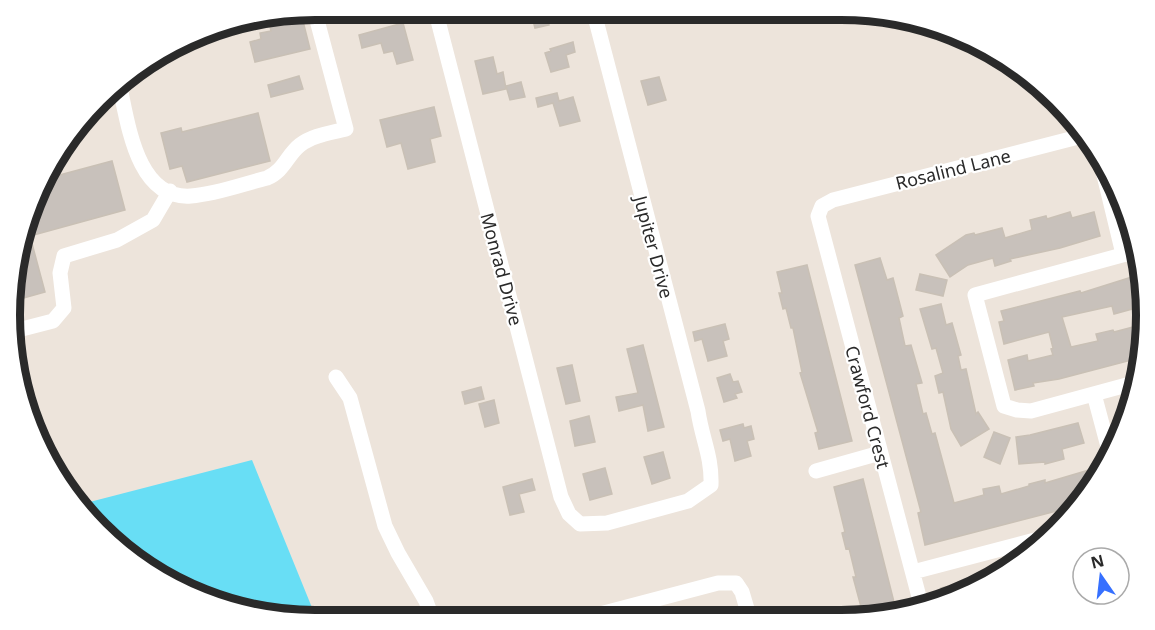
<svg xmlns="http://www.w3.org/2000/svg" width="1155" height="630" font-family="'Noto Sans',sans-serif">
  <rect width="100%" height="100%" fill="#ede4db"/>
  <path fill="#68def5" d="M252,460L317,620H295L235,610L162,580L85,517L78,505Z"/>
  <path fill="#c8c1bb" stroke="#c9c0b5" stroke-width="1.5" d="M530,9H545L549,25L535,28Z
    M288,13L290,19L302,17L310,49L255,62L250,42L261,39L260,33L271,31L268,17Z
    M403,23L413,60L397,64L393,51L384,53L381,43L362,48L359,35Z
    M573,42L575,52L566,55L569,67L551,72L545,53L551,51L550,49Z
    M493,57L497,74L503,72L506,89L483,94L475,61Z
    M299,76L303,89L271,97L268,85Z
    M659,77L666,100L648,105L641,81Z
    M521,82L525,97L510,100L506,86Z
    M557,93L559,101L573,97L580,121L560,126L553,103L538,107L536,98Z
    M434,107L441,136L430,139L435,162L408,169L401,143L387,147L380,120Z
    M258,113L270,161L187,182L182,166L170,169L161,133L181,128L182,132Z
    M112,161L125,210L30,236L45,292L13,301L20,235L45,179Z
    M1070,212L1072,218L1094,212L1100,236L1060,248L1010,259L1011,261L995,266L993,258L968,265L950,277L936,255L966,235L974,233L975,235L1002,228L1005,238L1032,230L1030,220L1046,216L1047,219Z
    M880,258L887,280L893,278L903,316L899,318L905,346L911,345L922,383L916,384L923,414L926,413L932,434L935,433L954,503L984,495L983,489L999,486L1001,494L1029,486V484L1045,480V483L1089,470L1093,484L1076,506L925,545L918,513L921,512L855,265Z
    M807,265L852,441L819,449L815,433L818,432L800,373L802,372L793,328H791L786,308L783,309L779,293H782L777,272Z
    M920,274L947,280L943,296L916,290Z
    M1138,275L1140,307L1114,314L1112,306L1062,317L1071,347L1098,341L1096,334L1113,330L1114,332L1137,326L1143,349V357L1059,379L1033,383L1034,386L1015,390L1008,360L1027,355L1028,361L1053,355L1051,349L1053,348L1049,332L1004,344L999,322L1004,321L1001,311L1080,291L1081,293Z
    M941,304L946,325L952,323L961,355L958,356L961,370L966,369L976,414L978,412L989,429L961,446L951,429L943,392L939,393L935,376L943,373L936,348L932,349L920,309Z
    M725,324L729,339L723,341L727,356L708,361L702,339L695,341L693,332Z
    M643,345L664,427L648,431L643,405L619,411L616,397L638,393L627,349Z
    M572,365L580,401L566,404L557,368Z
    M730,374L733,382L738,381L742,392L735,394L737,398L724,402L717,378Z
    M481,387L484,399L465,404L462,392Z
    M494,400L499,423L485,427L479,404Z
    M589,416L595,442L575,446L570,421Z
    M1078,423L1084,443L1062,449L1064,459L1045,464V462L1019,464L1016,437L1030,435Z
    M743,424L744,428L751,426L754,439L747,441L751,456L735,461L730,439L723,441L720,430Z
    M994,432L1010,438L1000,464L984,457Z
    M663,452L670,478L652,484L644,457Z
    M605,468L612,494L590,500L583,474Z
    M532,479L535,490L519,494L524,512L510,515L503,487Z
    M863,479L897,614L880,618H864L853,577H856L849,548L846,549L842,533L845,532L834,487Z
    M988,576L989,580L944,602L941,588Z"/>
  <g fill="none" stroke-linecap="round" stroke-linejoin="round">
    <path stroke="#fff" stroke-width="15" d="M435,9L561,497L569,514L580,524L607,523L688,501L711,485C712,456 702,439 698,411L593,9
      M119,83C128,122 136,200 191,196C217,194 243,184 267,178C284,171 287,155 300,145C313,135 331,133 346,129L314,9
      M1102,167L1123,254
      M10,330L22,329L53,321L64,308L60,273L64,256L117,240L153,220L170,191
      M336,377L350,398L385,526L398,553L426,601L433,620
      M1134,383L1031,411L1017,410L1004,406L975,295L1137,251
      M1094,394L1110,454
      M816,471L880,453
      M913,572L1050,536
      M922,608L818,216L822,206L833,200L1086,135
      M581,619L718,583H736L742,592L750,619"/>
  </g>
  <g text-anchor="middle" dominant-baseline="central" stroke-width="4.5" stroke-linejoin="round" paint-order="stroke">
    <g font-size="18" fill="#2a2a2a" stroke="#fff">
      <text transform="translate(953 169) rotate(-14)">Rosalind Lane</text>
      <text transform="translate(654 247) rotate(75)">Jupiter Drive</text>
      <text transform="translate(502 269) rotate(75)">Monrad Drive</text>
      <text transform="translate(868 407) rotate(75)">Crawford Crest</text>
    </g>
  </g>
  <path d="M0 0H1155V630H0ZM315 20H841A295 295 0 0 1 1136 315V315A295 295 0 0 1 841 610H315A295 295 0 0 1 20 315V315A295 295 0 0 1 315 20Z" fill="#fff" fill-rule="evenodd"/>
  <path fill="none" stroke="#2a2a2a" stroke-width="8" d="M315 20H841A295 295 0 0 1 1136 315V315A295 295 0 0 1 841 610H315A295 295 0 0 1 20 315V315A295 295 0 0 1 315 20Z"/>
  <g transform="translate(1101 576) rotate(346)"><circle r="28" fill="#ffffff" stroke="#aaaaaa" stroke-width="1.5"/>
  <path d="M0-4.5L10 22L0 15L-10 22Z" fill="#3670ff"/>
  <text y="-9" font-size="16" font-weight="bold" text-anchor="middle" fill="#2a2a2a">N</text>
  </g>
</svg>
